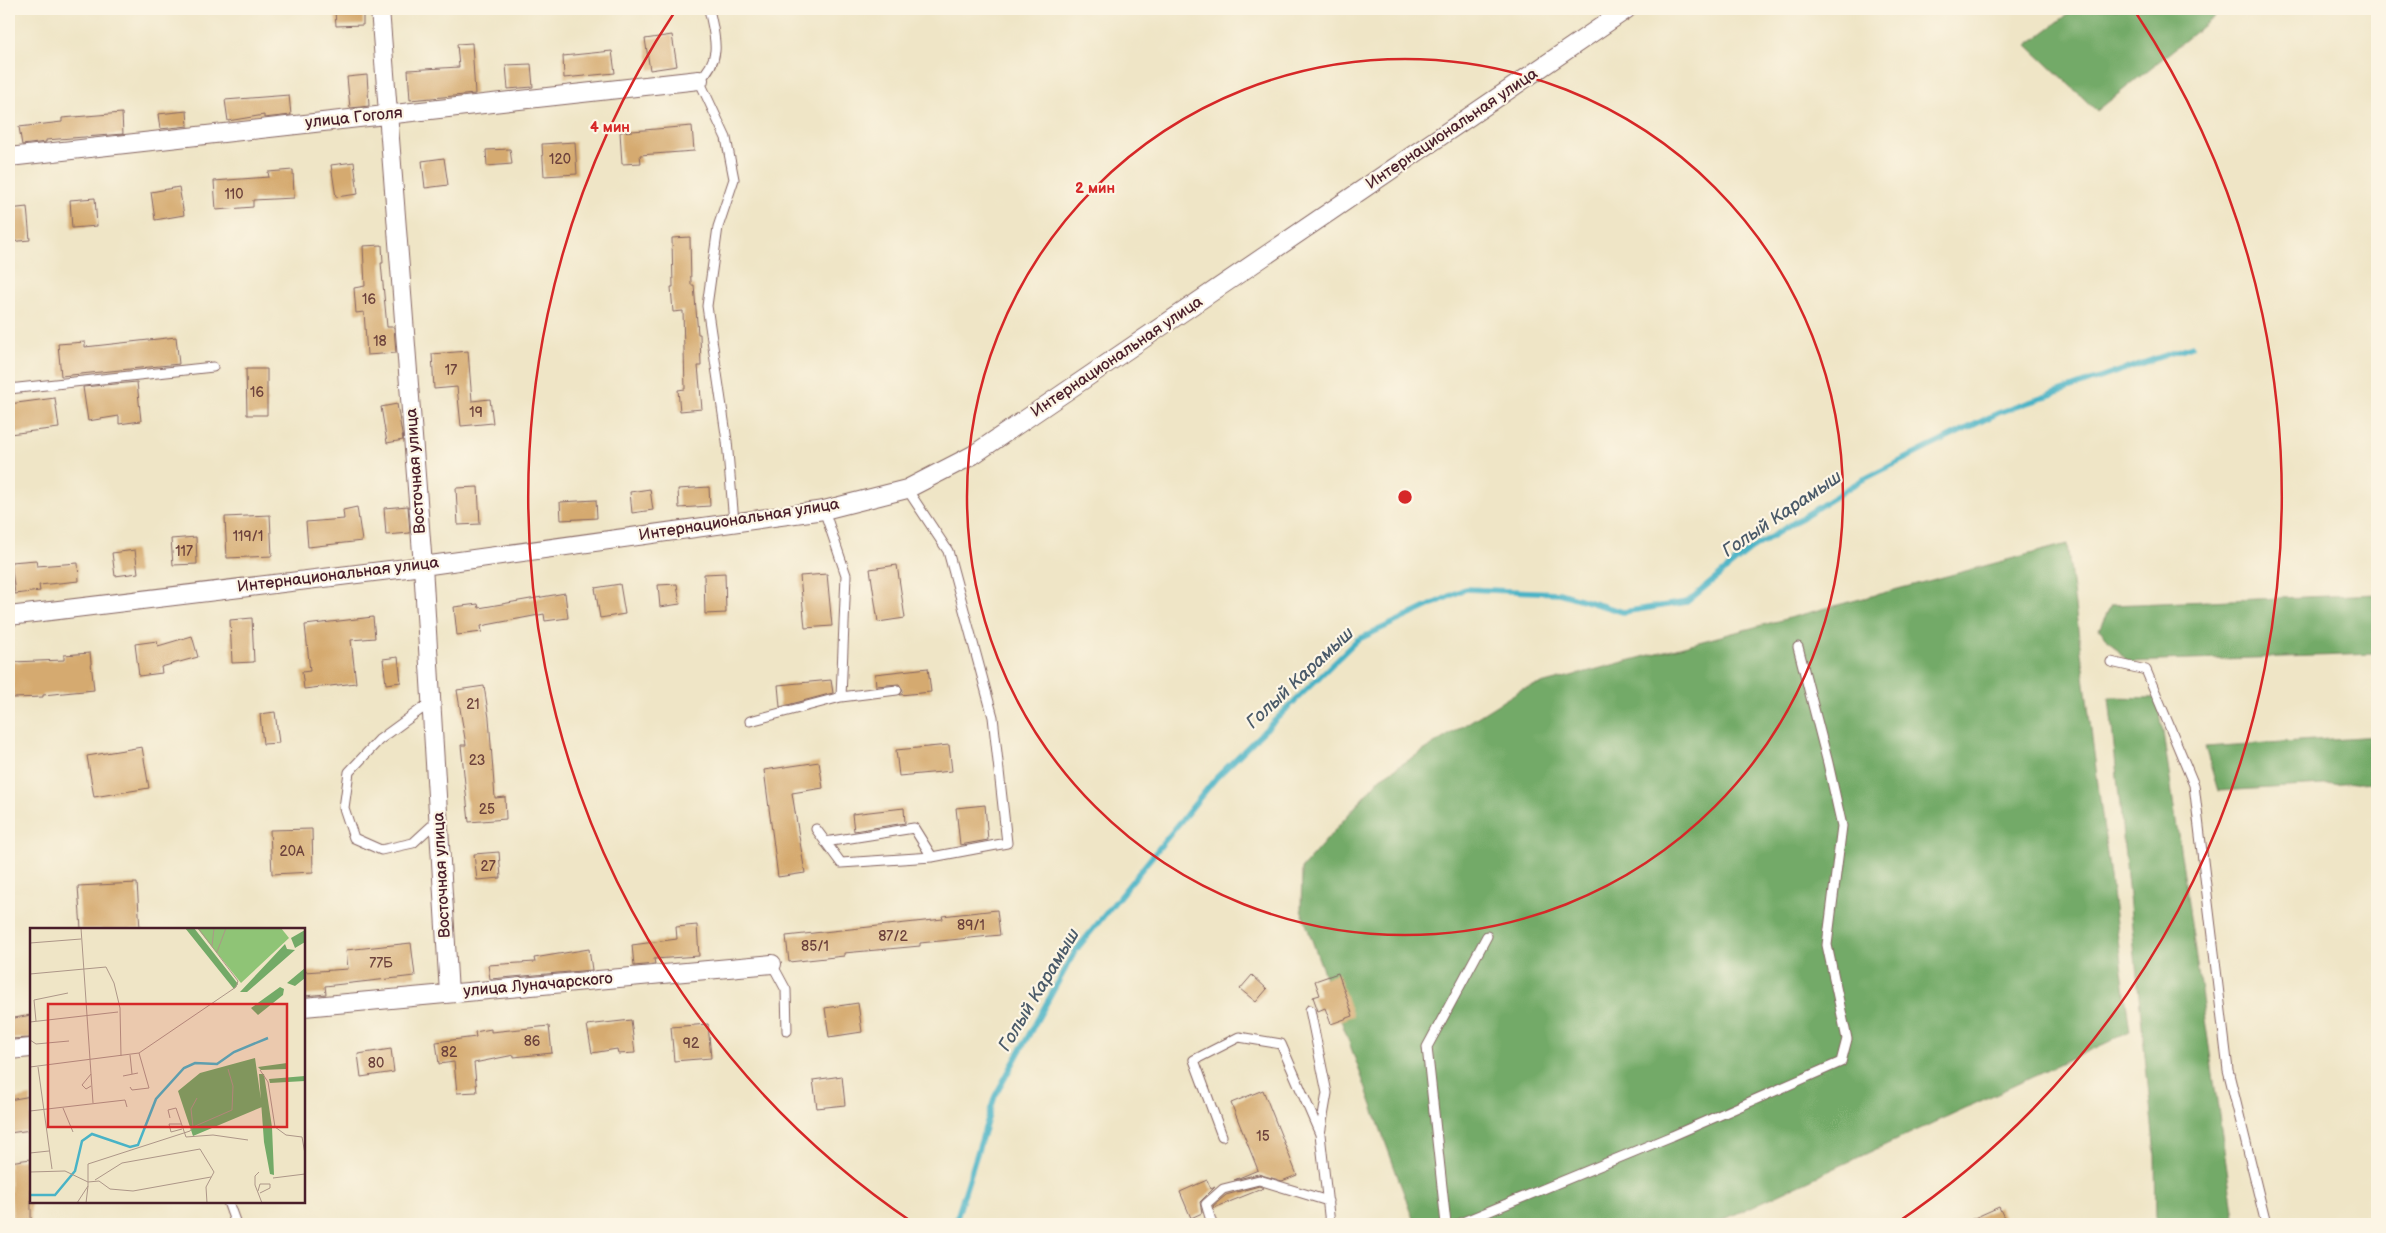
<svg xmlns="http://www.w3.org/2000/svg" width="2386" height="1233" font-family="'Balsamiq Sans',sans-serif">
  <rect width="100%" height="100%" fill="#fcf5e5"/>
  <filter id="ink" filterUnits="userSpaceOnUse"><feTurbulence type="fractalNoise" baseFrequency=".02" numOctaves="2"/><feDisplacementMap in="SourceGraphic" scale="10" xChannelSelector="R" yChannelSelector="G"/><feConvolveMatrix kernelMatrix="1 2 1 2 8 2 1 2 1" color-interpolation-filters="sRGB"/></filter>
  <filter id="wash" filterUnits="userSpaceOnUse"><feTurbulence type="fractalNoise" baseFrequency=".0096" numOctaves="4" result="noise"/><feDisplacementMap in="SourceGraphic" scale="20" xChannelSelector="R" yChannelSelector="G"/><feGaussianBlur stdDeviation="1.12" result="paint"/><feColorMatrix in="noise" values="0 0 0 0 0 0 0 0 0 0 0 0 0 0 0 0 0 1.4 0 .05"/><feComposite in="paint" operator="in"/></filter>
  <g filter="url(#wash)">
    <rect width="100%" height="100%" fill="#efe5c6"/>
    <path fill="#73aa67" stroke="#5e6449" d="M2075,9H2224L2097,111L2027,45Z
      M2067,544L2130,1032L1714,1224H1415L1301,910L1302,868L1380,778L1522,689Z
      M2377,594V654L2128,662L2099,629L2111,605Z
      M2109,697L2158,698L2235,1224H2156L2155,1155Z
      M2377,736V782L2218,791L2205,747Z"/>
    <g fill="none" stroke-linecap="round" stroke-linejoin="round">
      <path stroke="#49b3c6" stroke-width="5.5" d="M955,1224L995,1096L1076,950L1216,778L1357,640L1465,589L1559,593L1623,612L1687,602L1750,550L1860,481L1998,413L2192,346"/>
    </g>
    <g id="blocks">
      <path fill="#d5aa6f" d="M363,9V25L336,26L335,10Z
        M672,35L677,66L650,70L645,39Z
        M472,43L475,94L410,100L408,70L459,67L457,44Z
        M612,51L615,73L564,78L563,56Z
        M531,64L533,87L508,89L506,65Z
        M367,75L369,106L350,108L347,77Z
        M289,95L291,115L264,118V115L228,121L225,100Z
        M187,111L188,126L160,129L158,114Z
        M122,113L123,134L46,140V142L22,145L19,127L62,122V118Z
        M692,126L694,151L640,155L641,163L622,164L620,132Z
        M575,142L577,174L544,176L542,144Z
        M510,149L512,164L487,166L486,150Z
        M444,158L448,185L425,188L422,161Z
        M354,162L358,194L336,197L331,165Z
        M293,170L294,198L253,200V207L216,210L214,181L269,177L268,172Z
        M179,187L184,215L155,220L151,192Z
        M95,198L97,226L72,228L70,200Z
        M27,207L30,240L9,242V209Z
        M690,237L691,285H694L698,334H700L701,366H698L702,409L680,411L678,390L685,389L683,311L673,312L671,287H673L672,238Z
        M382,245L383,263H381L387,327H394L396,353L367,355L364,312L356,313L354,288L365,286L363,246Z
        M176,337L179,364L61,376L58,344L85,342V347Z
        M468,351L472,401L490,399L493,423L461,426L457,387L434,389L432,354Z
        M246,369H267V415H247Z
        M137,382L141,421L119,424V416L88,421L83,387Z
        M55,398L59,428L9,434V404Z
        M397,404L403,440L387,443L381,407Z
        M478,487L480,524L458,525L456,488Z
        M709,487L710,506L679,508L678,489Z
        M650,489L653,510L632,513L630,492Z
        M596,500L597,518L561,520L560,502Z
        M408,506L410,533L386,535L384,508Z
        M357,507L362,541L308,547L306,522L344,519L343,510Z
        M270,515L272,556L227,558L225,517Z
        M196,537L197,564L173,565L171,539Z
        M135,550L138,573L115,576L112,553Z
        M36,560L37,566L78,563L79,581L39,585L40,591L15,594L11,562Z
        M897,565L905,618L878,622L870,569Z
        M725,573L726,613L705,614L704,574Z
        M827,574L832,626L805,628L800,576Z
        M620,584L625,614L600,618L595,588Z
        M677,584L680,604L660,607L658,585Z
        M565,593L568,618L545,621L544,614L481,626L482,632L457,635L454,607L478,604L479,608Z
        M373,617L375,638L351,640L356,683L304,689L302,672L310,671L305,625Z
        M252,618L254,662L232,663L230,620Z
        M192,636L198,657L161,667L162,673L139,676L135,644L157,641L158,646Z
        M90,653L94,690L43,695V697L13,698L12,662L64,660V655Z
        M398,657L401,682L386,684L383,659Z
        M928,668L931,692L900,695L903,690L899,684L876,686L875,674Z
        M831,680L833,693L780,707L778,685Z
        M484,686L489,718L495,798L505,797L506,819L469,822L461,745H466L457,690Z
        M275,712L279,743L263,744L260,714Z
        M949,745L952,771L899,776L896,750Z
        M142,747L149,788L94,797L87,756Z
        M819,762L823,788L792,793L805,873L778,877L764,770Z
        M985,805L988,840L960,845L956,808Z
        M904,808L905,823L854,831L852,814Z
        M312,829L313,872L272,874L270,830Z
        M499,852L501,878L477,880L474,854Z
        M137,883L140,929H81L78,886Z
        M997,910L1000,935L920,943V946L844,953V956L789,962L786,936L943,919L942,916Z
        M697,925L699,956L654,959L655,964L634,966L632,945L677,939L676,927Z
        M411,943L415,976L325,986L326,994L304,996V972L348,969L346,950Z
        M589,949L592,970L490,979L488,965L535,962L534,958Z
        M1338,973L1353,1016L1331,1024L1325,1008L1318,1011L1313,997L1320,995L1315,981Z
        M1252,975L1267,989L1256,1002L1240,989Z
        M858,1003L862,1032L829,1037L825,1008Z
        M31,1015V1038L9,1039V1019Z
        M631,1020L635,1053L618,1054L617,1049L592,1053L587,1025Z
        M708,1024L711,1058L674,1061L671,1027Z
        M549,1026L552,1053L514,1057V1055L474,1063L477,1092L457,1093L454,1062L439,1064L436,1042L476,1037L475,1032L491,1029V1032Z
        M391,1049L394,1072L361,1077L358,1054Z
        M842,1076L845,1105L817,1108L813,1080Z
        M1263,1090L1297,1175L1282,1181L1258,1174L1234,1180L1258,1170L1231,1103Z
        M31,1096V1130L9,1133V1100Z
        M31,1159V1224H13L9,1162Z
        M1207,1180L1211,1189L1215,1187L1200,1202L1202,1213L1191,1218L1180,1192Z
        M1259,1186L1264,1188L1214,1208L1213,1206L1226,1195Z
        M1999,1207L2007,1224H1961Z"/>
    </g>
  </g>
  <g filter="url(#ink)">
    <use href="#blocks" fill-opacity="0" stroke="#846461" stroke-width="1"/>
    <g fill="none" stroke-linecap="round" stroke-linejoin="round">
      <g stroke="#846461" stroke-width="11">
        <path id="lane" d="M709,9C715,38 723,58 699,80L726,138L734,179L718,227L707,306L727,441L734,522
          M9,389L213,367
          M824,510L846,575L841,697
          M2111,662L2146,670L2194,785L2228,1070L2266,1224
          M431,702L379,740L349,772L344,808L354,838L381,850L413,843L438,820
          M750,721L841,697L897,690
          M816,829L841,863L932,857L1007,843L993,717L948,551L907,489
          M825,842L914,828L932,857
          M772,964L786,990L787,1031
          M1310,1010L1327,1093L1320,1134
          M1222,1136L1194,1060L1239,1037L1281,1044L1320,1134L1330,1224
          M228,1202L236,1224
          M1212,1224L1206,1204L1223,1189L1259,1180L1328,1201
          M1446,1224L1427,1047L1487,936
          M1458,1224L1672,1136L1841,1062L1847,1039L1827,945L1842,826L1828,763L1798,647"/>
      </g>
      <g stroke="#846461" stroke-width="20">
        <path id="street" d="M380,9L423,566L449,993
          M9,157L699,80
          M9,616L423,566L824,510L907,489L973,455L1627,9
          M304,1007L772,964
          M9,1050L31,1048"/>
      </g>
      <use href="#lane" stroke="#fff" stroke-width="9"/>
      <use href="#street" stroke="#fff" stroke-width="18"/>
    </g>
  </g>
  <g fill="none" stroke="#d62828" stroke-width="2.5">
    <circle cx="1405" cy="497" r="438"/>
    <path d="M915 1224A877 877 0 0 1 674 13M2136 13A877 877 0 0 1 1895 1224"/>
  </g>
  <g text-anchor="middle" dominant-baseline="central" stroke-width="4.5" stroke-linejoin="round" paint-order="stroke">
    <g font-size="14" fill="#6d423c">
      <text x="560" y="159">120</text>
      <text x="234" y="194">110</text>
      <text x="369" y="299">16</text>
      <text x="380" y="341">18</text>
      <text x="451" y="370">17</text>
      <text x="257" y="392">16</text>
      <text x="476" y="412">19</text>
      <text x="248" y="536">119/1</text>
      <text x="184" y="551">117</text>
      <text x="473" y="704">21</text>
      <text x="477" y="760">23</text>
      <text x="487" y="809">25</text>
      <text x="292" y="851">20А</text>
      <text x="488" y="866">27</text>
      <text x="971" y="925">89/1</text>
      <text x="893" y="936">87/2</text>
      <text x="815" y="946">85/1</text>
      <text x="381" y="963">77Б</text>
      <text x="532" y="1041">86</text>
      <text x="691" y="1043">92</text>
      <text x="449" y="1052">82</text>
      <text x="376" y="1063">80</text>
      <text x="1263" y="1136">15</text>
    </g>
    <g font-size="16" fill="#4a1f2b" stroke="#fcf5e5">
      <text transform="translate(354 118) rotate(-6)">улица Гоголя</text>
      <text transform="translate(1452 129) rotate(-34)">Интернациональная улица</text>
      <text transform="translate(1117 357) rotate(-34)">Интернациональная улица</text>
      <text transform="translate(416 471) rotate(-94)">Восточная улица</text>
      <text transform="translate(739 520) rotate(-9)">Интернациональная улица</text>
      <text transform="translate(338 575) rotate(-7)">Интернациональная улица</text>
      <text transform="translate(442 875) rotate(-93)">Восточная улица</text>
      <text transform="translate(538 985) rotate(-5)">улица Луначарского</text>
    </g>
    <g font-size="18" font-style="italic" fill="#4a5a69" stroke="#fcf5e5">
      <text transform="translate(1782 514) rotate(-34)">Голый Карамыш</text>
      <text transform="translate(1300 678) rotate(-43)">Голый Карамыш</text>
      <text transform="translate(1039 990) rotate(-59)">Голый Карамыш</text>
    </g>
  </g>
  <g transform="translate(30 928)">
    <rect width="275" height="275" fill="#efe5c6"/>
    <path d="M167,0H251L259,10L211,55Z" fill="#8fc476"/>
    <path d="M155,0H164L208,56L204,61ZM275,2V14L265,20L261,10ZM255,16L257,21L265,22L217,64H210ZM275,40V50L265,58L257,55ZM250,59L254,61L253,67L228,87L221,80ZM225,130L232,179L163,208L148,163L170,145ZM257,135L256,141L231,142L228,139ZM229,146H234L242,199L244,247L240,246L234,214ZM275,148V153L240,155L239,151Z" fill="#73aa67"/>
    <path fill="none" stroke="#49b3c6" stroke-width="2.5" d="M0,267H25L45,243L52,213L62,206L100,219L108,217L126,171L154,140L165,135L187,136L204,124L238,110"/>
    <path fill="none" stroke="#ad9688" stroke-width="1" d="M51,0L63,175M0,15L51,11M182,18L184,0M187,24L196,0M0,46L76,39L84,55L90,80L91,128M6,93L4,72L38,65M0,94L88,84M0,112L6,116L39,113M100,127L102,146M0,139L109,125L206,59L208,53L168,0M8,139L22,241M230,142L238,154L245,199L256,207L272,209L275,226M61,146L52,157L56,161L61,158M93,148L108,145M100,159L102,162L119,160L109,125M33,180L43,204M0,183L95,172L97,179M140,190L138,182L146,180L156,209L183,207L218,212M151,196H139L141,204L152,201M163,199L202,182L203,158L198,141M0,225L19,223M0,244L35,243L58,254L69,253L80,261L103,263L181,249M229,244L225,248V257L232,275M243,250L275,246M65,252L92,235L170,221L184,244L176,259L177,275M228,263L230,256H240V260L230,265M47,275L58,258V236L160,203L163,199L161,181L167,170M56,275L58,258"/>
    <path fill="#d62828" fill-opacity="0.15" stroke="#d62828" stroke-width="2.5" d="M18,76H257V199H18Z"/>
    <rect width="275" height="275" fill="none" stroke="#4a1f2b" stroke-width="2.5"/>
  </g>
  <circle cx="1405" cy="497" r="8" fill="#d62828" stroke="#fcf5e5" stroke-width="2.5"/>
  <g font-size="15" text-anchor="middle" font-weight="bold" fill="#d62828" stroke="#fcf5e5" stroke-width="4.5" stroke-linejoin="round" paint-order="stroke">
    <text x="610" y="132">4 мин</text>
    <text x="1095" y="193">2 мин</text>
  </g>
  <rect width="2386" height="1233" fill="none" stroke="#fcf5e5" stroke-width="30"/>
</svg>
